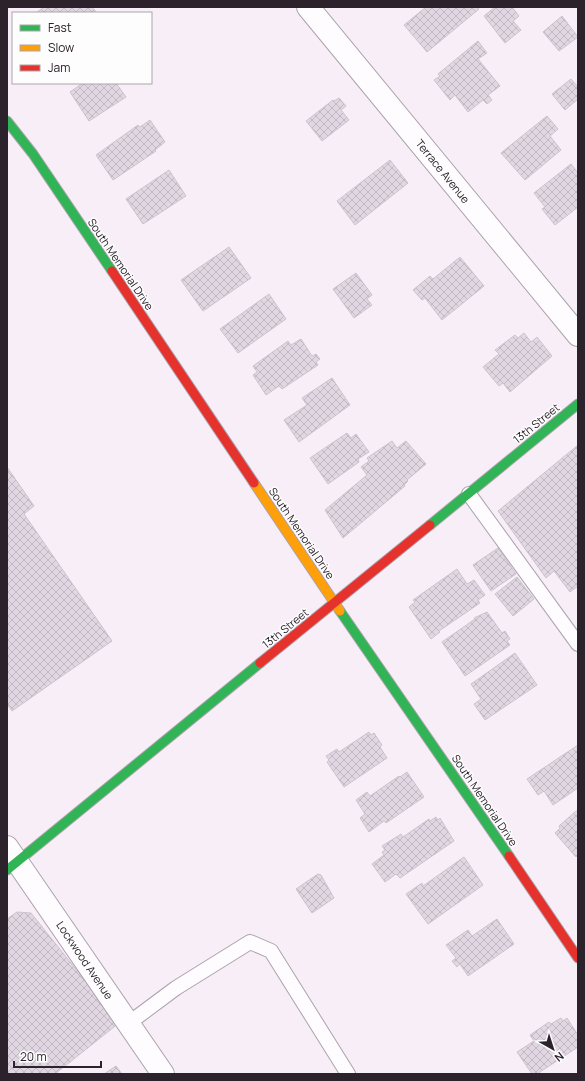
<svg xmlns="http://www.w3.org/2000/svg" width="585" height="1081" font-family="Manrope,sans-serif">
  <defs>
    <pattern id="building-cross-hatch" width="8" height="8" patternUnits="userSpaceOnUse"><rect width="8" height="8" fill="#e1d7e3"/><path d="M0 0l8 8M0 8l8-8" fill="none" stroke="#c1b8c3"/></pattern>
  </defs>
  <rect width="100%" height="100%" fill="#f8eef8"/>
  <path fill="url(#building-cross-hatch)" stroke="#cbc3cd" d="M44,7H92L97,13H36Z
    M426,7H476L479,9L427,52L404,25Z
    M495,7H512L519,16L513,21L521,30L505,43L484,16Z
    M562,16L578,37L559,51L543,32Z
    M478,41L487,53L478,59L500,86L488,95L492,100L487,104L483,100L468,112L455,95L450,100L434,80L440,76L438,74Z
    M571,79L578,87V99L565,110L552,94Z
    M83,83H116L126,97L89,121L70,92Z
    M339,98L346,106L341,110L349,120L322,141L306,121L333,100L334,101Z
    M547,116L558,129L550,136L561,150L525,180L501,153Z
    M150,120L165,142L155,150L156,151L113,180L96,155L138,125L140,127Z
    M390,160L408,183L355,225L337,201Z
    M571,164L578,173V207L555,225L542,209L545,207L534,193Z
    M169,170L186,196L143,224L126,199Z
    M229,247L251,278L203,311L181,280Z
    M460,257L484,286L442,320L425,298L422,300L413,290L430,276L433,279Z
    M356,273L372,295L367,299L372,305L354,318L333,289Z
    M269,294L286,319L238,353L220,329Z
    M524,333L531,342L537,337L552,356L510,392L503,383L499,386L483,367L499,354L495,350L515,335L518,338Z
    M301,339L312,356L316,354L320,359L316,362L318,365L282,389L279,386L266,395L253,375L257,372L253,366L288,341L291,345Z
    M332,378L350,405L299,442L284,420L307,405L302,398Z
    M347,433L351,438L356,434L369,452L358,459L359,462L328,484L310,458Z
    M392,441L397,448L406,441L426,464L407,480L408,481L404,485L405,486L343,538L325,510L367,475L361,467L369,461L367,458Z
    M578,445V586L570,592L554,571L546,578L498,511Z
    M7,467L34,506L24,514L112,641L12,711L7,704Z
    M498,548L516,574L491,591L473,565Z
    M457,569L467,584L474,580L485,595L478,600L480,603L439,631L440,632L431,639L409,607L415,602L413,600Z
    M517,577L534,599L513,616L495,594Z
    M487,612L502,633L505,631L510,639L507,641L510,645L465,676L442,642L475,619L474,618Z
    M515,653L537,685L485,720L474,704L481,699L471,684Z
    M369,732L371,735L374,733L382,745L380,747L387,758L344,787L327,762L329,760L326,756L337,749L339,752Z
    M578,745V788L553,805L544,791L538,795L527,779Z
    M407,772L424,797L386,823L384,821L369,832L360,818L365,814L356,800L367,792L370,796L399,776L400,777Z
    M576,811H578V855L576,857L555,833L560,828L559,826Z
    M436,817L438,820L440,818L454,841L400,878L396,874L385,882L372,864L384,855L382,852L385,850L382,846L401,834L403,837L429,819L430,821Z
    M464,857L483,885L428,924L406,894L422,883L423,886Z
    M318,874L321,875L334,898L312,913L296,889Z
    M17,912L31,913L119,1023L55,1074H7V919Z
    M497,919L514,944L468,976L460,964L457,967L452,961L456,958L446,945L468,930L472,936Z
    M561,1018L563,1021L567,1018L578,1035V1047L537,1074H532L517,1052L534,1041L530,1035L549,1022L551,1024Z
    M116,1066L122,1074H104Z"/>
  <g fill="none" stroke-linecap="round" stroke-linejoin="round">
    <g stroke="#aba3ab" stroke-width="16">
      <path id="lane" d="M469,494L578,644
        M129,1023L176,988L250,942L271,951L348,1074"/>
    </g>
    <g stroke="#aba3ab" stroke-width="24">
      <path id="street" d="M308,7L578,335
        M7,847L163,1074"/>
    </g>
    <g stroke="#aba3ab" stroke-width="11">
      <path id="fast" d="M7,121L33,154L112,271
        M430,525L578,404
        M340,611L509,856
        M7,870L260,663"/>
    </g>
    <g stroke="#aba3ab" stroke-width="11">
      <path id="slow" d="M254,483L340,611"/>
    </g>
    <g stroke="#aba3ab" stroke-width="11">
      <path id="jam" d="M112,271L254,483
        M260,663L430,525
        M509,856L578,958"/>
    </g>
    <use href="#lane" stroke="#fefcfe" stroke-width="14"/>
    <use href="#street" stroke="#fefcfe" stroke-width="22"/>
    <use href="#fast" stroke="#30b455" stroke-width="9"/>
    <use href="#slow" stroke="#ff9f0a" stroke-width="9"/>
    <use href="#jam" stroke="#e5322d" stroke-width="9"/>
  </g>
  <g text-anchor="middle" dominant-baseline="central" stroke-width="3" stroke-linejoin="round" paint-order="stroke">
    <g font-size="11" fill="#2b222b" stroke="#fdfdfd">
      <text transform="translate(443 171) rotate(51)">Terrace Avenue</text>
      <text transform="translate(121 264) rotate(56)">South Memorial Drive</text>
      <text transform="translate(536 423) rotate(-39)">13th Street</text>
      <text transform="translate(302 533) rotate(56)">South Memorial Drive</text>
      <text transform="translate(285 628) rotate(-39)">13th Street</text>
      <text transform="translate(485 800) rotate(56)">South Memorial Drive</text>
      <text transform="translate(85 960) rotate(56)">Lockwood Avenue</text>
    </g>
  </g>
  <rect width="585" height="1081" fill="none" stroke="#2b222b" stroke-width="16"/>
  <rect x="12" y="12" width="140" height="72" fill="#fdfdfd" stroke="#a9a5a9"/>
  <rect x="20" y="25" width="20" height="6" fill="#30b455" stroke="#a9a5a9"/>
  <text x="48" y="32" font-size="12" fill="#2b222b">Fast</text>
  <rect x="20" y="45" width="20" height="6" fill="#ff9f0a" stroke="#a9a5a9"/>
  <text x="48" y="52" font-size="12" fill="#2b222b">Slow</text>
  <rect x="20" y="65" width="20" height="6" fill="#e5322d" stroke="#a9a5a9"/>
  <text x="48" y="72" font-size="12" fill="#2b222b">Jam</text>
  <g transform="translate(553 1049) rotate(141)" stroke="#fdfdfd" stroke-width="3" paint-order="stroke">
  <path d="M0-3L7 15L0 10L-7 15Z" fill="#2b222b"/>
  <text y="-6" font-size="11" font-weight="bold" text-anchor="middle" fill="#2b222b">N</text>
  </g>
  <path d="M14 1061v6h87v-6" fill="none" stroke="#2b222b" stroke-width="2"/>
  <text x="20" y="1061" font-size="12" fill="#2b222b" stroke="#fdfdfd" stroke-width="3" paint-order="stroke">20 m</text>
</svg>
